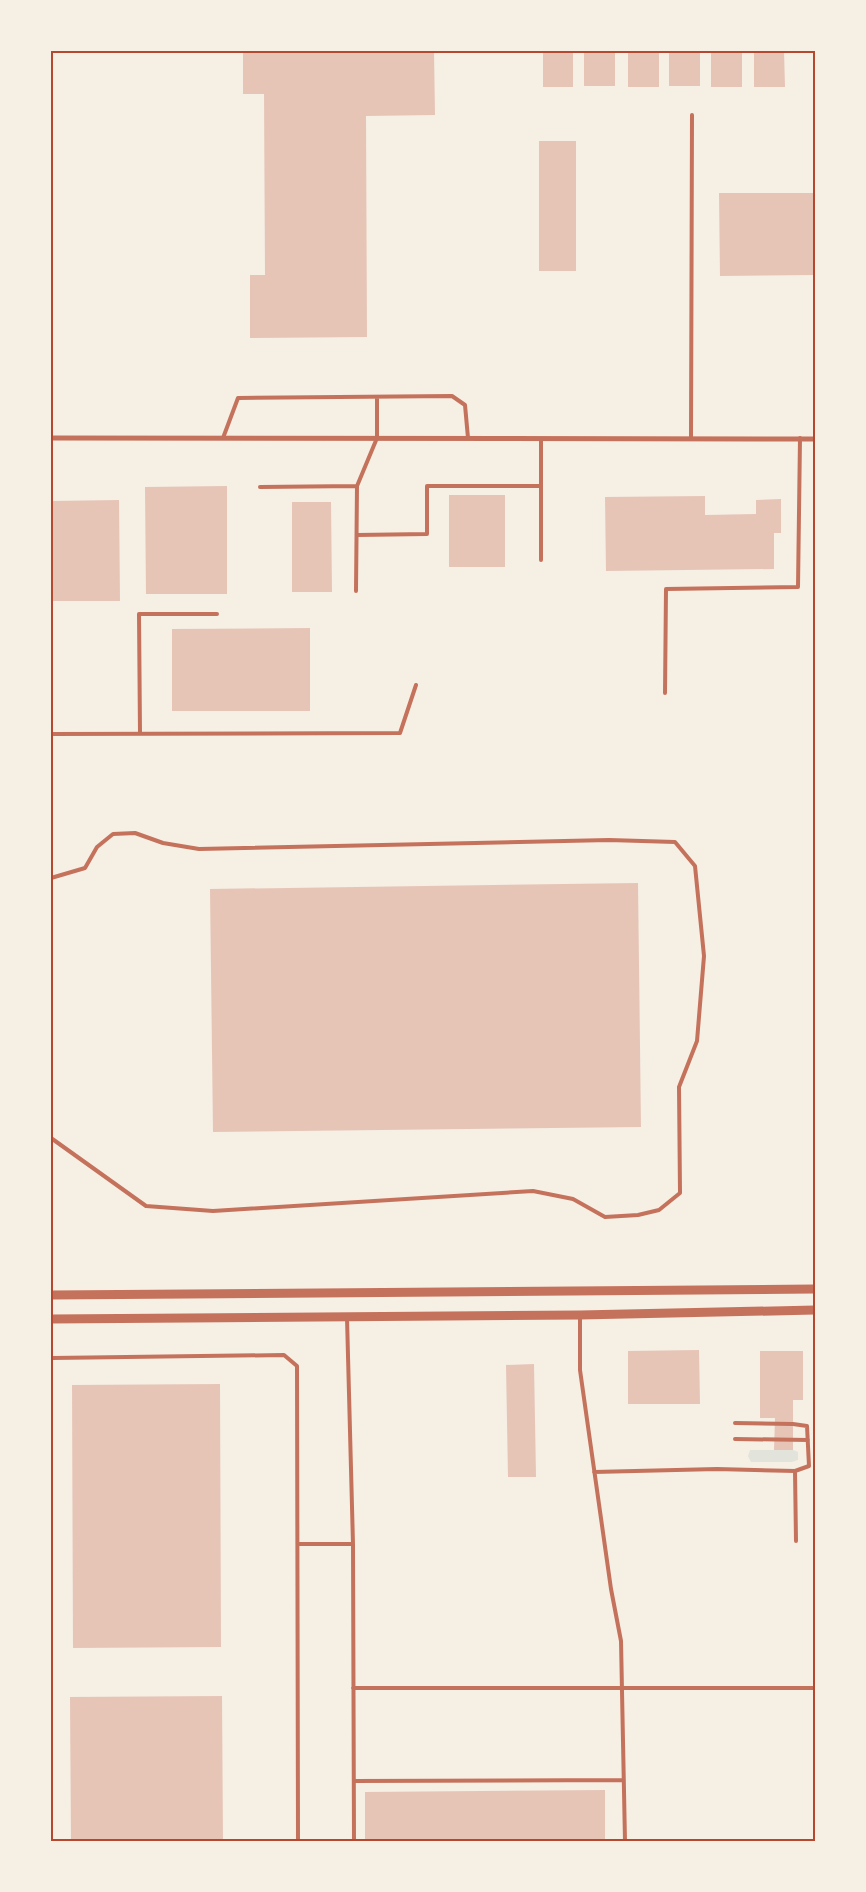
<svg xmlns="http://www.w3.org/2000/svg" width="866" height="1892" font-family="'Asap Condensed',sans-serif">
  <rect width="100%" height="100%" fill="#f6efe4"/>
  <path fill="#e2e4dc" d="M750,1450H793L798,1452V1460L792,1462H751L748,1456Z"/>
  <path fill="#e6c5b7" d="M243,51H434L435,115L366,116L367,337L250,338V275H265L264,94H243Z
    M543,51H573V87H543Z
    M584,51H615V86H584Z
    M628,51H659V87H628Z
    M669,51H700V86H669Z
    M711,51H742V87H711Z
    M754,51H784L785,87H754Z
    M539,141H576V271H539Z
    M719,193H815V275L720,276Z
    M227,486V594H146L145,487Z
    M449,495H505V567H449Z
    M705,496V515L756,514V500L781,499V533H774V569L606,571L605,497Z
    M119,500L120,601H51V501Z
    M292,502H331L332,592H292Z
    M310,628V711H172V629Z
    M638,883L641,1127L213,1132L210,889Z
    M699,1350L700,1404H628V1351Z
    M760,1351H803V1400H793V1450H774L775,1418H760Z
    M534,1364L536,1477H508L506,1365Z
    M220,1384L221,1647L73,1648L72,1385Z
    M222,1696L223,1841H71L70,1697Z
    M605,1790V1841H365V1792Z"/>
  <g fill="none" stroke-linecap="round" stroke-linejoin="round">
    <path stroke="#c5725c" stroke-width="4" d="M223,438L238,398L452,396L465,405L468,438
      M691,438L692,115
      M260,487L357,486
      M357,535L427,534V486H541
      M541,560V439
      M356,591L357,486L377,438V397
      M665,693L666,589L798,587L800,438
      M51,734L400,733L416,685
      M140,734L139,614H217
      M51,878L85,868L97,847L113,834L135,833L163,843L199,849L609,840L675,842L695,866L704,956L697,1041L679,1087L680,1193L659,1210L638,1215L605,1217L573,1199L533,1191L213,1211L146,1206L51,1138
      M580,1315V1370L611,1589L621,1641L625,1841
      M347,1318L353,1544L354,1841
      M52,1358L284,1355L297,1366L298,1841
      M735,1423L793,1424L807,1426L809,1466L795,1471
      M735,1439L808,1440
      M594,1472L717,1469L795,1471L796,1541
      M298,1544H353
      M353,1688H815
      M354,1781L624,1780"/>
    <path stroke="#c5725c" stroke-width="5" d="M51,438L815,439"/>
    <path stroke="#c5725c" stroke-width="9" d="M51,1295L815,1289
      M51,1319L580,1315L815,1310"/>
  </g>
  <rect width="866" height="1892" fill="none" stroke="#f6efe4" stroke-width="105"/>
  <rect x="52" y="52" width="762" height="1788" fill="none" stroke="#b5482f" stroke-width="2"/>
</svg>
